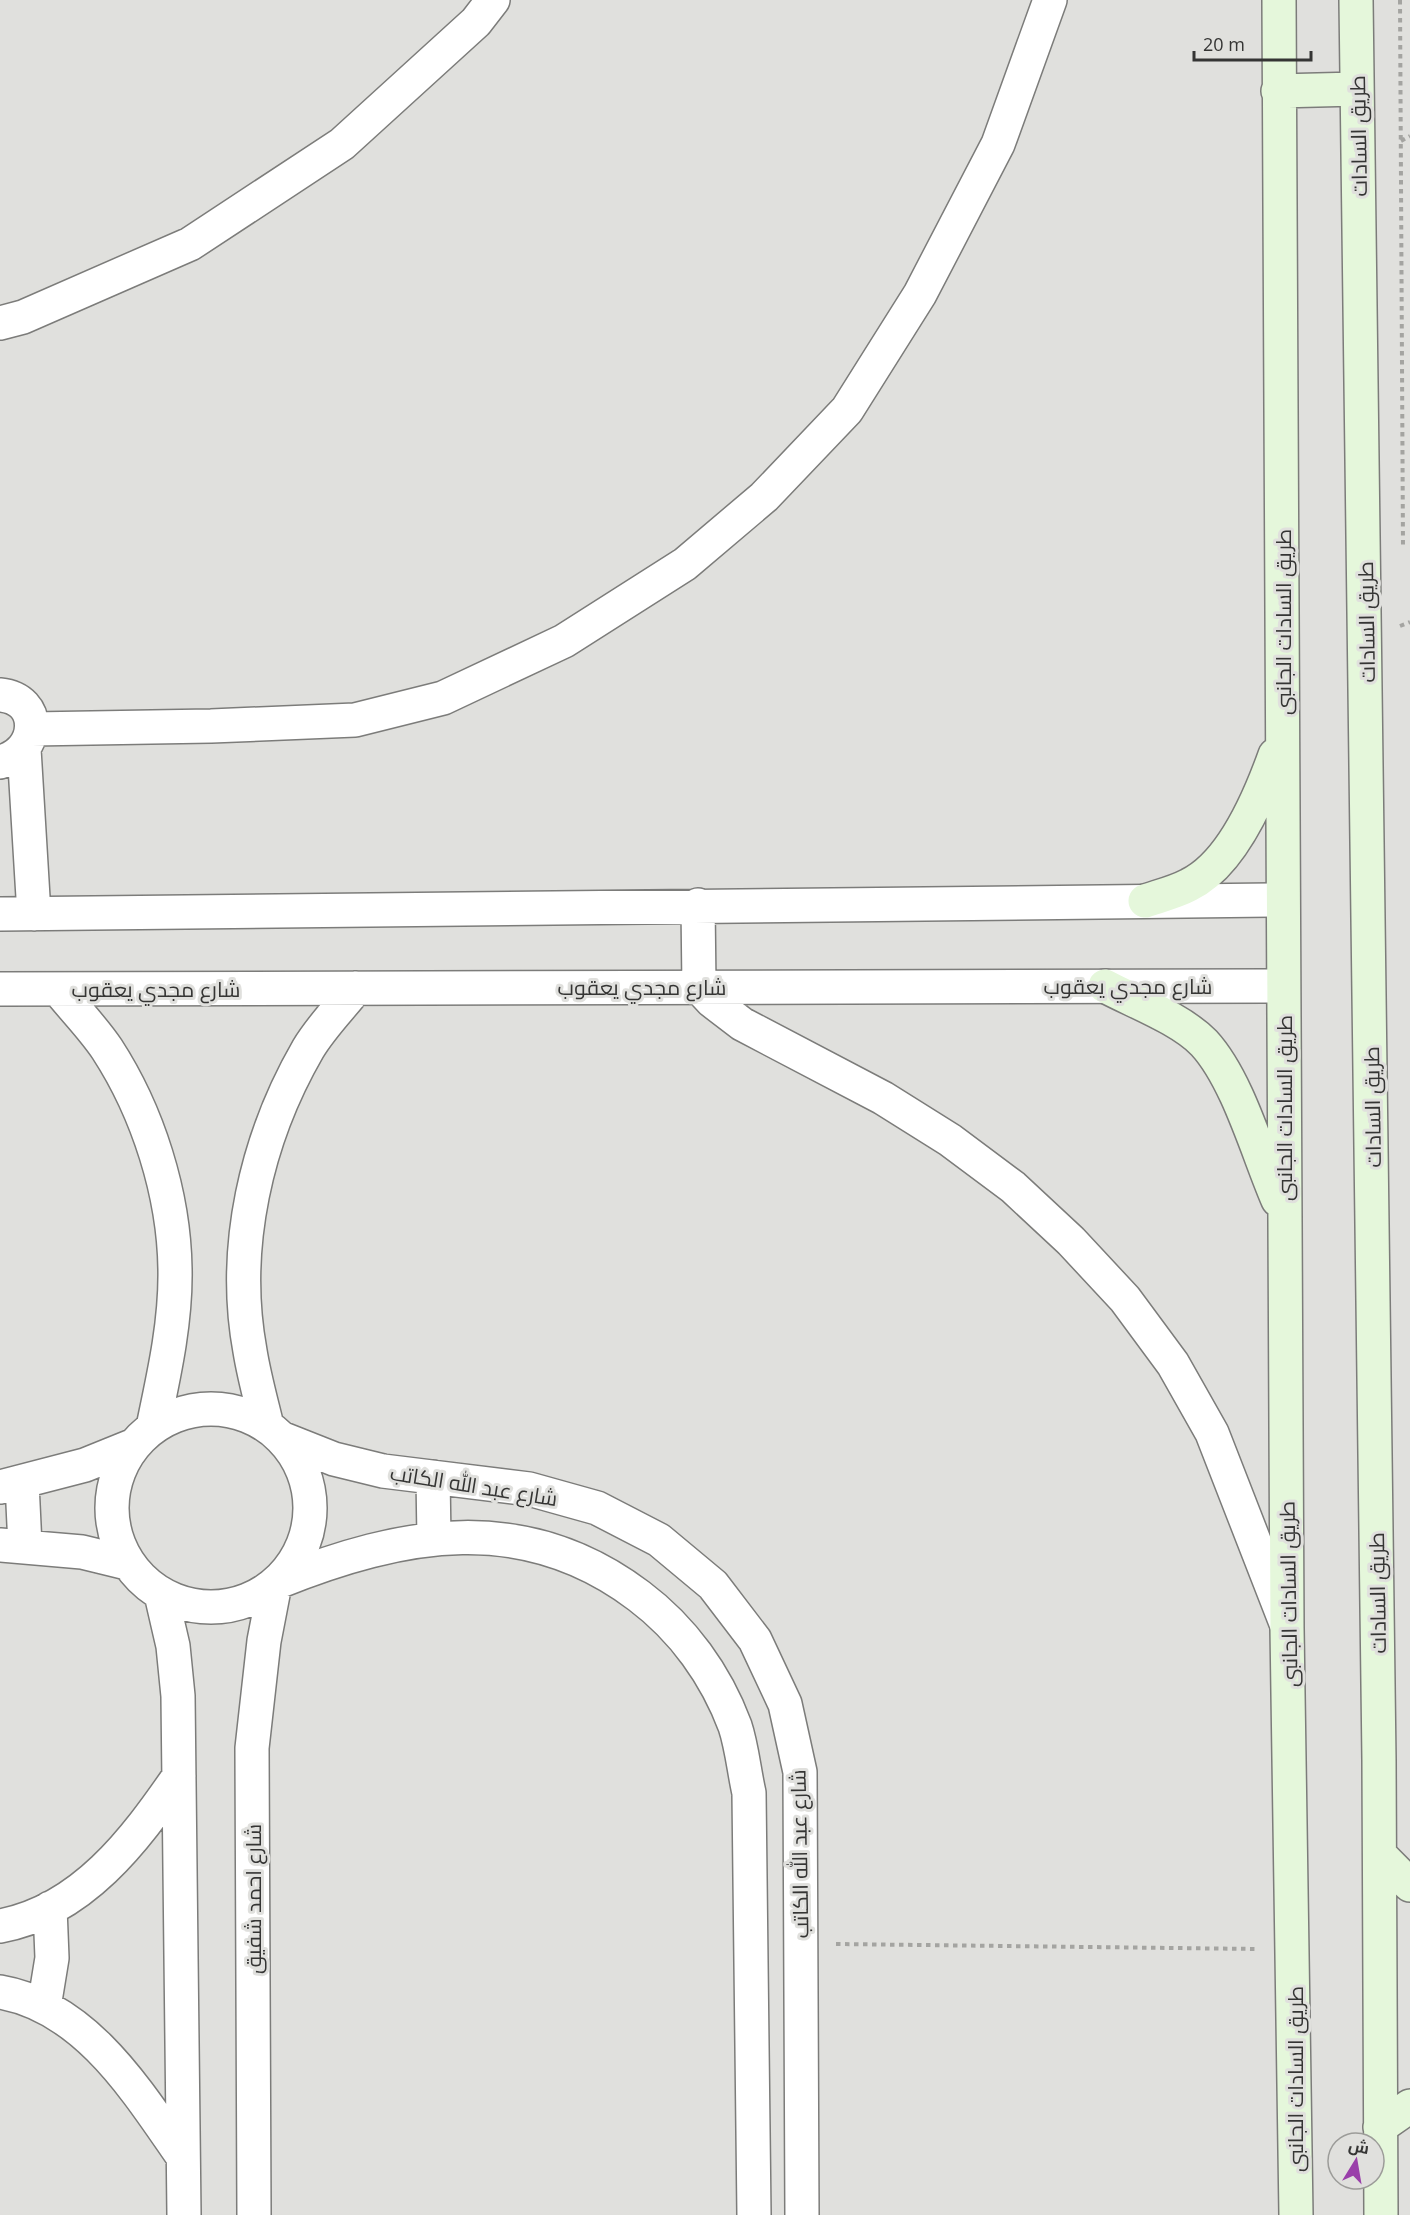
<svg xmlns="http://www.w3.org/2000/svg" width="1410" height="2215" font-family="'Open Sans',Cairo,sans-serif">
  <rect width="100%" height="100%" fill="#e0e0dd"/>
  <g fill="none" stroke-linecap="round" stroke-linejoin="round">
    <g stroke="#7c7c7a" stroke-width="36">
      <path id="street" d="M0,323L23,317L190,244L342,144L476,22L493,0
        M0,695C43,699 41,752 0,762
        M32,729L211,726L355,720L443,698L564,641L685,564L764,497L847,410L920,294L998,144L1050,0
        M24,749L34,914
        M698,905L699,987L712,1001L742,1024L883,1098L950,1140L1013,1187L1071,1241L1125,1299L1173,1364L1212,1433L1286,1623
        M0,914L1282,900
        M0,989L1283,986
        M58,989C74,1009 93,1028 107,1049C148,1112 174,1194 175,1269C176,1322 164,1375 153,1427
        M112 1508a99 99 0 1 1 198 0a99 99 0 1 1-198 0Z
        M267,1426C261,1401 254,1376 250,1351C231,1248 256,1139 308,1049C321,1027 340,1008 356,988
        M281,1438L334,1459L383,1471L529,1489L597,1508L659,1540L713,1585L755,1640L785,1704L800,1772L802,2215
        M433,1477L434,1539
        M22,1483L25,1546
        M0,1487L85,1465L132,1446
        M0,1545L82,1552L127,1563
        M278,1582C403,1532 524,1509 639,1596C683,1629 716,1675 735,1726C742,1747 744,1771 749,1793L754,2215
        M161,1594L173,1646L178,1696L184,2215
        M0,1926C82,1911 135,1840 179,1776
        M0,1992C86,2007 137,2091 183,2157
        M44,2007L52,1958L50,1908
        M254,2215L252,1748L264,1641L275,1584"/>
    </g>
    <g stroke="#7c7c7a" stroke-width="36">
      <path id="secondary" d="M1279,0L1287,1628L1296,2215
        M1356,0L1379,1760L1381,2215
        M1278,91L1357,89
        M1145,901C1160,896 1176,892 1189,885C1232,864 1260,797 1275,755
        M1105,986C1135,1002 1181,1019 1204,1043C1238,1080 1258,1154 1278,1200
        M1380,1855L1410,1885
        M1380,2127L1410,2106"/>
    </g>
    <path stroke="#a4a4a1" stroke-width="4" stroke-dasharray="4.5 4.5" stroke-linecap="butt" d="M1400,0L1403,546
      M1401,141L1410,136
      M1400,626L1410,622
      M836,1944L1257,1949"/>
    <use href="#street" stroke="#fff" stroke-width="33"/>
    <use href="#secondary" stroke="#e5f7db" stroke-width="33"/>
  </g>
  <g text-anchor="middle" dominant-baseline="central" stroke-width="6" stroke-linejoin="round" paint-order="stroke">
    <g font-size="21" fill="#353534" stroke="#e0e0dd">
      <text transform="translate(1358 136) rotate(-91)">طريق السادات</text>
      <text transform="translate(1283 622) rotate(-90)">طريق السادات الجانبى</text>
      <text transform="translate(1366 622) rotate(-91)">طريق السادات</text>
      <text x="1128" y="986">شارع مجدي يعقوب</text>
      <text x="642" y="987">شارع مجدي يعقوب</text>
      <text x="156" y="989">شارع مجدي يعقوب</text>
      <text transform="translate(1372 1107) rotate(-91)">طريق السادات</text>
      <text transform="translate(1284 1108) rotate(-90)">طريق السادات الجانبى</text>
      <text transform="translate(474 1485) rotate(9)">شارع عبد الله الكاتب</text>
      <text transform="translate(1377 1593) rotate(-91)">طريق السادات</text>
      <text transform="translate(1288 1594) rotate(-91)">طريق السادات الجانبى</text>
      <text transform="translate(799 1854) rotate(-91)">شارع عبد الله الكاتب</text>
      <text transform="translate(253 1899) rotate(-90)">شارع احمد شفيق</text>
      <text transform="translate(1295 2079) rotate(-90)">طريق السادات الجانبى</text>
    </g>
  </g>
  <g transform="translate(1356 2161) rotate(11)"><circle r="28" fill="#e0e0dd" stroke="#9c9c99" stroke-width="1.5"/>
  <path d="M0-4.5L10 22L0 15L-10 22Z" fill="#9a3faa"/>
  <text y="-9" font-size="16" font-weight="bold" text-anchor="middle" fill="#353534">ش</text>
  </g>
  <path d="M1194 51v9h117v-9" fill="none" stroke="#353534" stroke-width="3"/>
  <text x="1203" y="51" font-size="18" fill="#353534" stroke="#e0e0dd" stroke-width="4.5" paint-order="stroke">20 m</text>
</svg>
